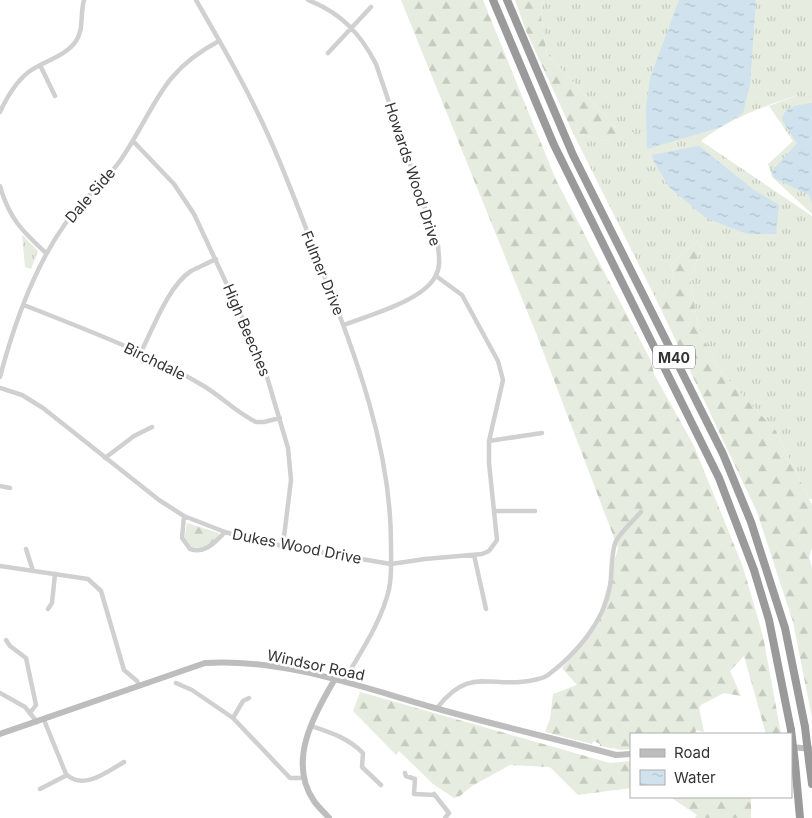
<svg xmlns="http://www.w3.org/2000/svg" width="812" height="818" font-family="Inter,sans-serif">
  <defs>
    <pattern id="grass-tufts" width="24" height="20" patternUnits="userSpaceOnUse" patternTransform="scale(1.25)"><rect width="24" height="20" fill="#e6ecdf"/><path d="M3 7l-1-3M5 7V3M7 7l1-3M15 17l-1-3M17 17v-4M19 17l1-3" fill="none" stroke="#c6cbc0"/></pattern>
    <pattern id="forest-firs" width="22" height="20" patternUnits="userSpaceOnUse" patternTransform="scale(1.25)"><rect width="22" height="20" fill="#e6ecdf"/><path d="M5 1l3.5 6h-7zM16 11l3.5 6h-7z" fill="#c6cbc0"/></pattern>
    <pattern id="water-ripples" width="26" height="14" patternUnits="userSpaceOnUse" patternTransform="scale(1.25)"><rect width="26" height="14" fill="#cfe2ee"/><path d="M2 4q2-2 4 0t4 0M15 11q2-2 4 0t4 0" fill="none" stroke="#b2c2cd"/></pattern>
  </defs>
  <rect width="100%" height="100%" fill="#fff"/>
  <path fill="url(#grass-tufts)" d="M543,0H812V214L772,177L768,164L793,141L769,106L801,94C766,106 730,117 701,141L812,216V499H809L776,431L721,372L698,328L690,276L702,248L697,241L671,265L674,277L658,303L573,133L608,141L617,129L547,54L541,17Z
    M22,235L38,251L31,269L25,267Z"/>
  <path fill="url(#forest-firs)" d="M401,0H483L556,180L651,361L654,374L694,446L743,567L763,636L781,734H766L744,656L730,671L741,696L724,693L701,705L699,708L704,732L696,730L695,734H631V749L622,750L600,746V744L594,741L592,744L545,732L550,719L553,694L577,685L562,668L596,627L618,548L536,333Z
    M515,0H543L541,17L547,54L617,129L636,133L635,141L611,137L608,141L573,133L526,31Z
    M697,241L702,248L690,276L698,328L721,372L776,431L812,505V548L809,557L812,568V718L793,622L757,512L658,303L674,277L671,265Z
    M187,523L219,533L218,539L205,548L190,547L184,541Z
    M360,692L610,763L631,761V788L578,795L550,767L510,765L472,786L460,796L454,798L433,784L399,751L396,755L353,711Z
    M670,797H751V818H695L697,815Z"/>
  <path fill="url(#water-ripples)" d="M679,0H756L750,85L743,113L721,127L647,149L646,108L650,78Z
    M812,103V203L809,195L774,178L772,171L797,143L782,120C784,105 800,105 812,103Z
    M699,146L754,190L779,205L776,234H747L706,218L669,187L653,160L652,155Z"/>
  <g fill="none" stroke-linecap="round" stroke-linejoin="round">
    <path stroke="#d0d0d0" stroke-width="4.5" d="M196,0C222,45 248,90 269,137C288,179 304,224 321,267C356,357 392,450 391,548C391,561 392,576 389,589C382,621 360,653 344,681
      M308,0C341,13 360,33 376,64L438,246C439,257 441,267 435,277C422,301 369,315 344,325
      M328,53L371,7
      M40,65L55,96
      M0,112C7,97 16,81 30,71C44,61 66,56 76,41C84,29 80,14 84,0
      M133,141L174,184L194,214L250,334L267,377L288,448L291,480L283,545
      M0,186C9,218 22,231 46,253
      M24,305C84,329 147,352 202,385C221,396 236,412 256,422H264L280,418
      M140,354C153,329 168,286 191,271C199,267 208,263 216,259
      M0,377C14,324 33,269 65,224C81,200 106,182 122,158C157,106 159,73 219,41
      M0,388L22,395L43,408L159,500L184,516L225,532L261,542L391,564L425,559L482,554L489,551L497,540L489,463V441L503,380L498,361L462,295L436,276
      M489,441L542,433
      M105,458L134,436L152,427
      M0,486L10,488
      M494,511H535
      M184,516L182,538L190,549C206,554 215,542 225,532
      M26,549L33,571
      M474,555L486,609
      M0,566L88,579L101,591L124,670L137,681L139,686
      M48,609L52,603L55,574
      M6,640L10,646L26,658L36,705L30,713
      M176,683L192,690L233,718L290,778H303
      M0,693L25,707L37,722
      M437,708C471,664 491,690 534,680C538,679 544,678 548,675C576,654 604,622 610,586C612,575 611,551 616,541C622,531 633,521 641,512
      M233,718L243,701L249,698
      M44,720L66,774C83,791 107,772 124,762
      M311,726C332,733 348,738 363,753L362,767L381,785
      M405,773L406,776L415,779L414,794L435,795
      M40,789L67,775
      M434,794L449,813L445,818"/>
    <path stroke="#bdbdbd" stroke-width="6" d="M0,734L205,663C283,658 361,687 435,708C495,725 556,739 616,755L631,754
      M791,747L812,749
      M329,818C324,812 318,807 314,801C287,762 314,714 335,679"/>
    <path stroke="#9a9a9a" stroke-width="8" d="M493,0L554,145L719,478L754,570L769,620L791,730
      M507,0L573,155L723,454L751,522L785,628L805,727
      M809,761L812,784
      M795,763L800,818"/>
    <path stroke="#9a9a9a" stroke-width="8" d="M805,727L809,761
      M791,730L795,763"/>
  </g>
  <g text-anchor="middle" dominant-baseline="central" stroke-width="5" stroke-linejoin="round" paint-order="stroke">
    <rect fill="#fff" stroke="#707070" stroke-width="1" x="653" y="345.5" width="42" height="23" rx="4"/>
    <g font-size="14" font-weight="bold" fill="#333">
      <text x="674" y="357">M40</text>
    </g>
    <g font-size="15" fill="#333" stroke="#fff">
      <text transform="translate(413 174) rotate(72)">Howards Wood Drive</text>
      <text transform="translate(90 195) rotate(-49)">Dale Side</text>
      <text transform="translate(323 273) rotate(68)">Fulmer Drive</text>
      <text transform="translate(247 330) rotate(67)">High Beeches</text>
      <text transform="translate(155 361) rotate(26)">Birchdale</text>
      <text transform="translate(297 546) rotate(11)">Dukes Wood Drive</text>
      <text transform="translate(316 665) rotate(12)">Windsor Road</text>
    </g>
  </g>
  <rect x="630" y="733" width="162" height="65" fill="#ffffff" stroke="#adadad"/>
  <rect x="640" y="749" width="25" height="8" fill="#bdbdbd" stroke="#adadad"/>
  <text x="674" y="758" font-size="15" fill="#333333">Road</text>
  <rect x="640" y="770" width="25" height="15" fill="url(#water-ripples)" stroke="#adadad"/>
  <text x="674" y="783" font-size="15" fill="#333333">Water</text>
</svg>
